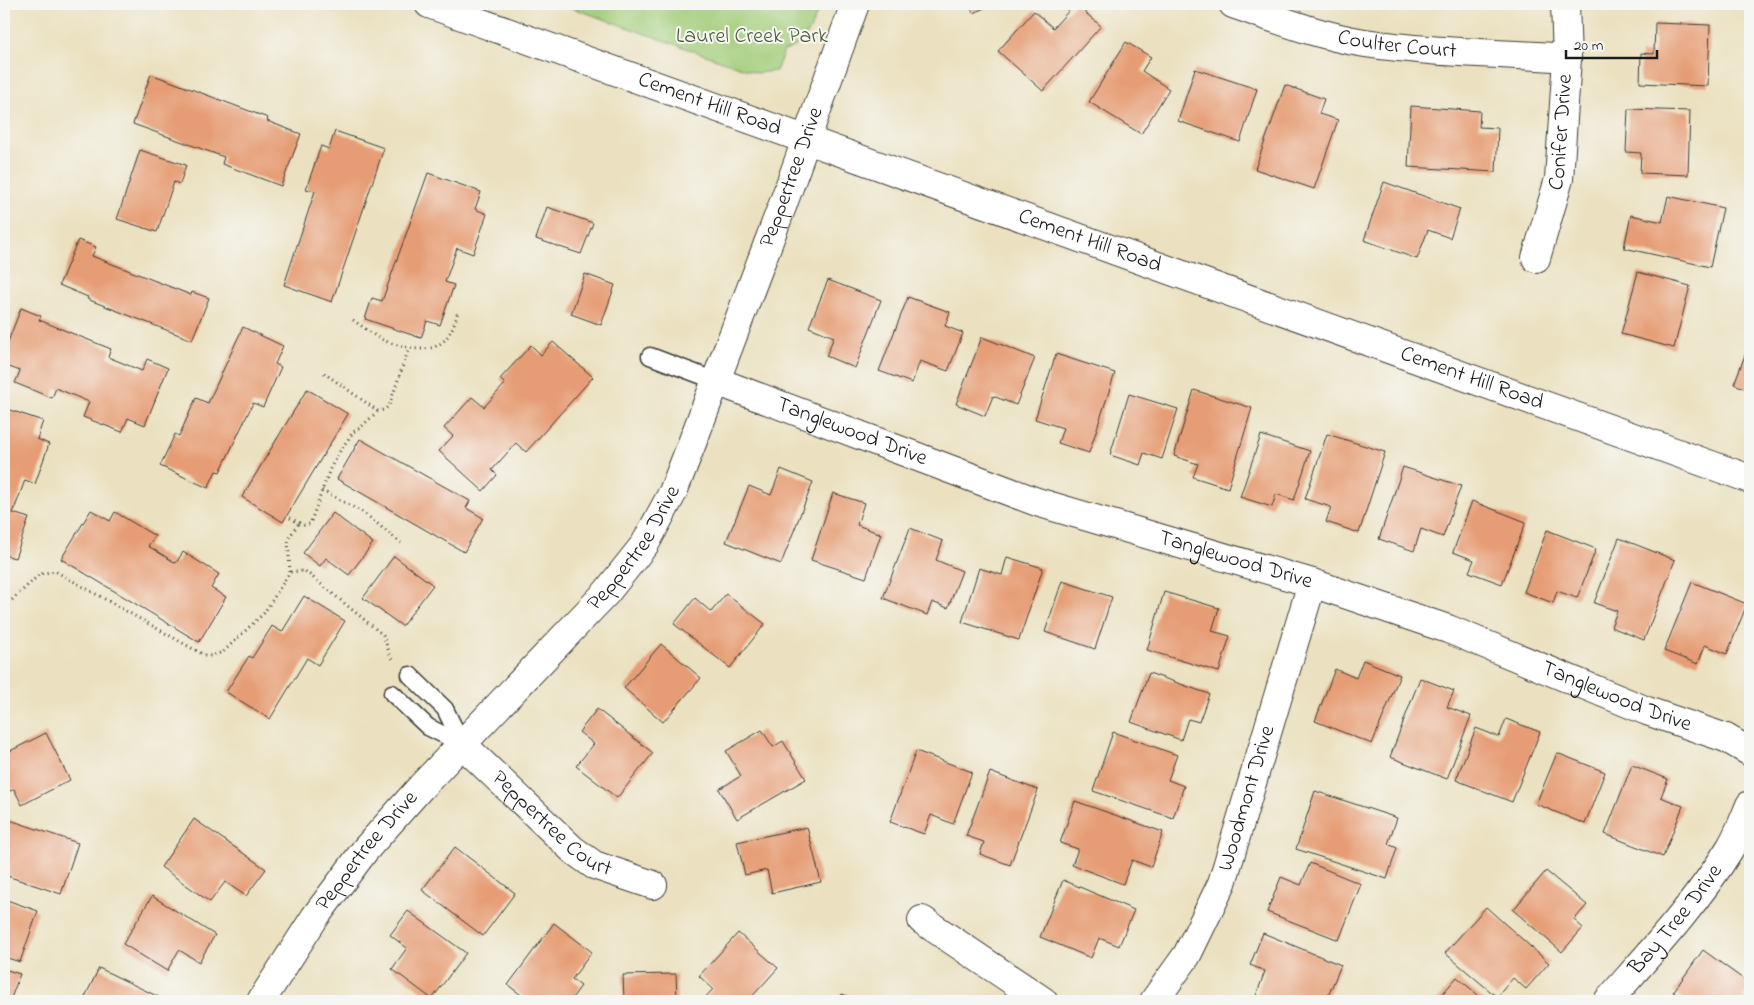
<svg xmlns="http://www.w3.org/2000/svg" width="1754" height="1005" font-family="'Indie Flower',sans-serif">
  <rect width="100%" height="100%" fill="#f6f6f2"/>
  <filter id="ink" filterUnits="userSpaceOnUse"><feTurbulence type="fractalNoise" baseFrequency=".02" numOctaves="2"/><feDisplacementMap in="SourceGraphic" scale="10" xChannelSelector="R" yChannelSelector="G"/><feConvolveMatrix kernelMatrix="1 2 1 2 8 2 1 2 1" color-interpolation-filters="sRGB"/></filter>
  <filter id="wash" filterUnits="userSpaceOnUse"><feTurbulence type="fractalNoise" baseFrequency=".0096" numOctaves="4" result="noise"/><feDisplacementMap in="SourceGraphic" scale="20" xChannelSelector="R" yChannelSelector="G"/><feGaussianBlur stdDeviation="1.12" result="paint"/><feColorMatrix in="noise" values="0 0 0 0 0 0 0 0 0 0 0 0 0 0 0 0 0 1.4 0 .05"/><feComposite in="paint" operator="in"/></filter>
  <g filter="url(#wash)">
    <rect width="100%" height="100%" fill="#ebe1c0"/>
    <path fill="#a1cc78" stroke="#5e744a" d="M561,4H820C812,26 808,44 784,51L776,71L756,73Z"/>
    <g id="blocks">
      <path fill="#e69d74" d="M969,4H994L973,13Z
        M1075,4L1101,26L1043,91L998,51L1034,11L1053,28Z
        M1655,23L1710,25L1708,86L1640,83L1641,53L1654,54Z
        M1126,42L1151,57L1142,71L1169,89L1141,134L1089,102Z
        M1195,69L1257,89L1240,142L1178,121Z
        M151,74L268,118L267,121L301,134L281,186L222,164L224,157L133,124Z
        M1285,85L1324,99L1319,114L1338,120L1314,189L1255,169Z
        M1411,106L1480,111L1479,127L1498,128L1496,172L1408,167Z
        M1628,109L1690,111L1688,175L1640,173L1641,153L1626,152Z
        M335,131L384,148L332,302L284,285L315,191L306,189L321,146L329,149Z
        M140,150L186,165L180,184L174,182L157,232L117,219Z
        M428,173L481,192L475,209L487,214L473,254L457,248L445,282L454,285L440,325L427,321L421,338L365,319L372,298L382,301Z
        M1384,182L1460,209L1450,238L1428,230L1417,259L1364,240Z
        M1668,196L1723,208L1710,267L1624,248L1631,215L1662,222Z
        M547,207L593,223L581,254L536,239Z
        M78,240L96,247L92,256L191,295L192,292L209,298L192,340L87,299L88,297L59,285Z
        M1638,272L1690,286L1674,348L1621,334Z
        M585,274L615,285L601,325L571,314Z
        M828,280L881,300L855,368L826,356L834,337L809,327Z
        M908,297L950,312L945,326L963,333L948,371L920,361L912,383L879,371Z
        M21,308L41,316L39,320L111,349L108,357L142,371L147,359L168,368L145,425L128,418L122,432L83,417L89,402L56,388L52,398L15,383L20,371L4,365V352Z
        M243,327L283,346L275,364L281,367L263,407L253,403L220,472L216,471L208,488L160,466L175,434L179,436L196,398L208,403Z
        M982,337L1035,358L1016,405L993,396L985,416L956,404Z
        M553,342L593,377L526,452L516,443L492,470L497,475L483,491L439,451L453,436L444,428L472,397L484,407L505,384L500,379L531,345L541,355Z
        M1750,342V390L1734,384Z
        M1056,354L1115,373L1089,453L1058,443L1063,428L1035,419Z
        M307,389L348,414L283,522L242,497Z
        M1194,390L1252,408L1228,488L1193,477L1198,464L1174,456Z
        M1129,394L1178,409L1162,459L1144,453L1140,465L1110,455Z
        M4,408L43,421L37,439L49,444L35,484L25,480L13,513L29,518L15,558L4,555Z
        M1327,434L1385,452L1359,533L1326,522L1331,507L1305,499Z
        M1261,435L1310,451L1294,500L1276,494L1272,507L1240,497Z
        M360,439L470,501L466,508L483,518L464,552L337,479Z
        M1403,467L1461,486L1443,537L1421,529L1414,551L1379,539Z
        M781,469L813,482L781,564L726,542L749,486L771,495Z
        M833,493L864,503L857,525L881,534L866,578L811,560Z
        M1472,501L1526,522L1502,584L1469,572L1474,560L1453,552Z
        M91,510L110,521L115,512L155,536L148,546L176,563L183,552L219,574L211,588L226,597L199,642L61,559Z
        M333,513L373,543L349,575L326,558L320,566L303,553Z
        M910,528L943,541L936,560L962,571L948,608L932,602L927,615L883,598Z
        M1547,530L1596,549L1577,598L1557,591L1553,603L1524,592Z
        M1619,538L1675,560L1644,640L1611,627L1617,611L1594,603Z
        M394,556L433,585L402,626L363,598Z
        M1007,557L1043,568L1019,640L962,622L979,568L1002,575Z
        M1062,581L1112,597L1095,649L1045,632Z
        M1692,582L1747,604L1727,654L1705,645L1698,664L1664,651Z
        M1164,592L1219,608L1212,631L1230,636L1219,672L1147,650Z
        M726,594L765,624L730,668L674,624L695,598L711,612Z
        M304,596L345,621L318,665L307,658L270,719L226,692L249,656L252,658L272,626L282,632Z
        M661,644L701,678L663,722L624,688Z
        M1363,660L1400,675L1372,744L1315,721L1335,669L1356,678Z
        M1149,673L1209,694L1199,722L1188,719L1181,740L1131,722Z
        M1420,678L1454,691L1447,707L1471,716L1447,779L1390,757Z
        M597,709L653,753L617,798L576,766L594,744L579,732Z
        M1506,719L1540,732L1512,802L1456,780L1476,728L1499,737Z
        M762,730L773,747L783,741L806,779L737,819L719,789L741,776L726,751Z
        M1113,732L1177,755L1168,780L1184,786L1173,818L1093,791Z
        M46,733L70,780L22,805L14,789L4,794V754Z
        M916,751L972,772L953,824L931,815L924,834L890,822Z
        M1557,753L1605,772L1585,824L1536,804Z
        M1632,765L1668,779L1661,797L1683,806L1663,857L1605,834Z
        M990,772L1038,790L1010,865L980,854L984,842L966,836Z
        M1315,791L1397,818L1388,844L1397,848L1387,879L1296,849Z
        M1075,801L1163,832L1151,867L1132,860L1123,884L1072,865L1078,849L1060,843Z
        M4,818L78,843L61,894L4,875Z
        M194,819L266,869L246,896L225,882L210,902L161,867Z
        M807,827L821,882L772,893L767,870L745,875L737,842Z
        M455,847L515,893L483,936L422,890Z
        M1310,863L1361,884L1339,940L1267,912L1281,877L1301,885Z
        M1546,871L1587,905L1574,920L1583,928L1562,952L1513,910Z
        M1063,880L1134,910L1119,946L1099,938L1091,958L1040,937Z
        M152,896L215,935L199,962L179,950L167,971L123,944Z
        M4,899L38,911L20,962L4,957Z
        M1486,907L1549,963L1526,989L1513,978L1497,997L1445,953Z
        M408,911L466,953L432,999L392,969L407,948L390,935Z
        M554,923L592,952L572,979L581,986L570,1001H529L508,985Z
        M738,933L778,968L748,1001H702L713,989L699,976Z
        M1263,933L1341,965L1326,1001H1269L1256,996L1265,971L1250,965Z
        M1703,950L1750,984V989L1741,1001H1686L1673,992Z
        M99,968L167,1001H83Z
        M4,969L20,974L10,1001H4Z
        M676,974L677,1001H624L623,975Z
        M1457,977L1485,1001H1436Z
        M842,994L861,1001H839Z"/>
    </g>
  </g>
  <g filter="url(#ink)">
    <use href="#blocks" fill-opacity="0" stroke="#3b3a35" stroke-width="1"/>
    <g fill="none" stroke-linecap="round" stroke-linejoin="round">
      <g stroke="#3b3a35" stroke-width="19">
        <path id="lane" d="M650,356L716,381
          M410,675L445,709L462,744
          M392,693L428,727L462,744"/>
      </g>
      <g stroke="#3b3a35" stroke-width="30">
        <g id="street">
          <path id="s1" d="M1233,4C1276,19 1320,36 1365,43C1432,53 1499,53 1567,58"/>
          <path id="s2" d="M1536,258L1559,179L1567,58L1565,4"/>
          <path id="s3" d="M716,381L1037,502L1312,583L1448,629L1647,711L1726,738L1750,752"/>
          <path id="s4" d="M462,744L573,850L594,865L653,885"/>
          <path d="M922,920L1043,1001"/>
          <path id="s5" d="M261,1001L315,917L365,850L421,787L606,593L645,544L673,492L694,438L783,204L855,4"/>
          <path id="s6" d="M1154,1001L1187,955L1222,883L1312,583"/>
          <path id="s7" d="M1608,1001C1650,953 1695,905 1729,850C1738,836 1744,819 1750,805"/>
        </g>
      </g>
      <g stroke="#3b3a35" stroke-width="30">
        <g id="secondary">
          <path id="s8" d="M429,4L1750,479"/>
        </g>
      </g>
      <path stroke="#3b3a35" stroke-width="3" stroke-dasharray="1 4" stroke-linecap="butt" d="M353,320C362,326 370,333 379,338C386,342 397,345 405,347C438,354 450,342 458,311
        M324,373L378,411L384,410L389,406L409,348
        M322,490L364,513L401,543
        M290,518L304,525L310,524L330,469L336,457L353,432L360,428L378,411
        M290,572L288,539L299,523
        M12,600L40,574L55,571L204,655L211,656L223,652L264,613L290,572L305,571L383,635L392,660"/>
      <use href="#lane" stroke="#fff" stroke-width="16"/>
      <use href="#street" stroke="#fff" stroke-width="28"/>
      <use href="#secondary" stroke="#fff" stroke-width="28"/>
    </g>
  </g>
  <g text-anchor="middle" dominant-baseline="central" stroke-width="4" stroke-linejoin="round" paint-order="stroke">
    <g font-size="22" fill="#4b5a3c" stroke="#f6f6f2">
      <text x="752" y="37">Laurel Creek Park</text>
    </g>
    <g font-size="22" fill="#1c1c1c" stroke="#f6f6f2">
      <text stroke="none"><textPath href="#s1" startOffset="170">Coulter Court</textPath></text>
      <text stroke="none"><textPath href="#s8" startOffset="298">Cement Hill Road</textPath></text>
      <text stroke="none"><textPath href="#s2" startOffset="129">Conifer Drive</textPath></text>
      <text stroke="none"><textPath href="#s5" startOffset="994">Peppertree Drive</textPath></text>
      <text stroke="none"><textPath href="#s8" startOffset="702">Cement Hill Road</textPath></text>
      <text stroke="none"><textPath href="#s8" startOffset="1108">Cement Hill Road</textPath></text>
      <text stroke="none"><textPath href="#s3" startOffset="145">Tanglewood Drive</textPath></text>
      <text stroke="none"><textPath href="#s5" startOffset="589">Peppertree Drive</textPath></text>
      <text stroke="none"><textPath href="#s3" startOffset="550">Tanglewood Drive</textPath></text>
      <text stroke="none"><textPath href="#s3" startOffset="955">Tanglewood Drive</textPath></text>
      <text stroke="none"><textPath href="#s6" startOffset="225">Woodmont Drive</textPath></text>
      <text stroke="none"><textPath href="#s4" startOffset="121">Peppertree Court</textPath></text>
      <text stroke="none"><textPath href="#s5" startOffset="184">Peppertree Drive</textPath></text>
      <text stroke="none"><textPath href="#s7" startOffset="106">Bay Tree Drive</textPath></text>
    </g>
  </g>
  <rect width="1754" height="1005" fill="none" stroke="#f6f6f2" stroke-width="20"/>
  <path d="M1566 50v8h91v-8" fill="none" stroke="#1c1c1c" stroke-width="2.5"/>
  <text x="1574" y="50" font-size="15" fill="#1c1c1c" stroke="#f6f6f2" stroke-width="4" paint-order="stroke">20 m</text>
</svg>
